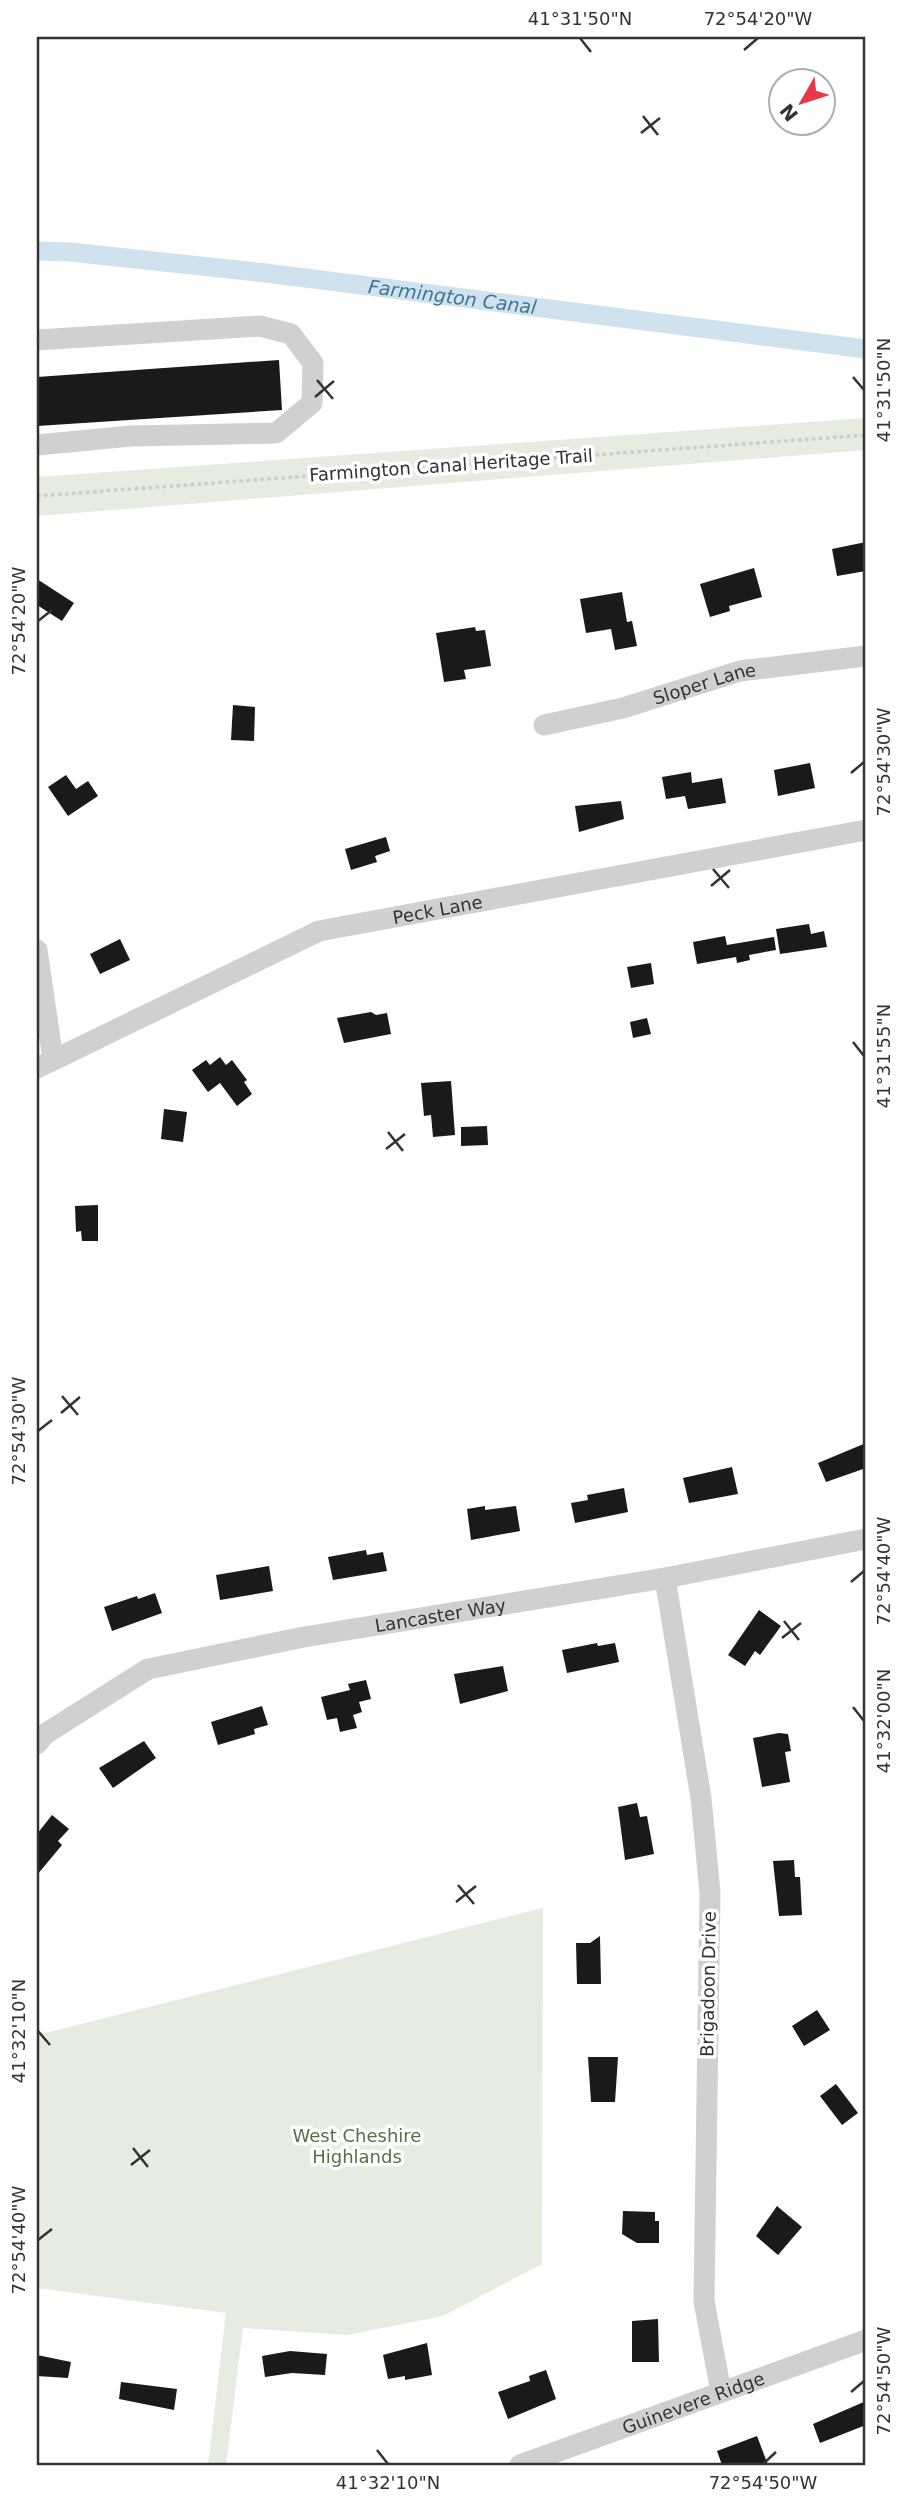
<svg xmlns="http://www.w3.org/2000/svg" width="903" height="2502" font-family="'DejaVu Sans',sans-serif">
  <rect width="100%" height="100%" fill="#fff"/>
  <path fill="#e6ecdf" d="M866,418V450L37,516V477Z
    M543,1908L542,2264L443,2316L347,2335L243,2328L226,2465H208L226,2313L37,2288V2035Z"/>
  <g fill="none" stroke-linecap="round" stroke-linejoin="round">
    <path stroke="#cfe2ee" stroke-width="19" id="s1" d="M37,251L70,252L266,273L866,349"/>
  </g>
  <path fill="#1a1a1a" d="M279,360L282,410L37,426V377Z
    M866,542V571L837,576L832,549Z
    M754,568L762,597L729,606L730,611L710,617L700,584Z
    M37,579L74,603L62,621L37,605Z
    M622,592L627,622L632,621L637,646L615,650L611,629L586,633L580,599Z
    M475,627L476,631L485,630L491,666L464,670L466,679L444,682L436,633Z
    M233,705L255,707L254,741L231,740Z
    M810,763L815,788L778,796L774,770Z
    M691,772L692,783L722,778L726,803L688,809L685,796L666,799L662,777Z
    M66,775L76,789L88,781L98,796L68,816L48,787Z
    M621,801L624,819L579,832L575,806Z
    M386,837L390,851L375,856L377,862L351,870L345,849Z
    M809,924L811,934L824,931L827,947L780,954L776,929Z
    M725,936L727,945L774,937L776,950L749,955L750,960L737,963L736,957L697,964L693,942Z
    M120,939L130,960L100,974L90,954Z
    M651,963L654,984L631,988L627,967Z
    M371,1012L376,1015L387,1013L391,1034L344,1043L337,1018Z
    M647,1018L651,1034L633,1038L630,1022Z
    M220,1057L226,1065L232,1060L247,1080L244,1082L252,1094L237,1106L220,1083L208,1092L192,1070L206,1060L210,1065Z
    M451,1081L455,1135L433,1137L431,1115L424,1116L421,1083Z
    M164,1109L187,1112L183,1142L161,1139Z
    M487,1126L488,1145L461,1146V1127Z
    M98,1205V1241H82L81,1231L76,1232L75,1206Z
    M866,1443V1468L826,1482L818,1463Z
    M732,1467L738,1494L689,1503L683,1478Z
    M624,1488L628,1512L575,1523L571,1503L588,1500L587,1495Z
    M485,1506V1510L516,1506L520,1531L471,1540L467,1509Z
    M366,1550L367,1555L383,1552L387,1571L333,1580L328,1557Z
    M269,1566L273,1591L220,1600L216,1575Z
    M155,1593L162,1613L112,1631L104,1607L137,1596L138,1599Z
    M759,1610L781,1626L760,1655L755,1651L745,1666L728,1655Z
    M597,1643L598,1646L615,1643L619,1662L567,1673L562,1650Z
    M503,1666L508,1691L460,1704L454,1674Z
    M366,1680L371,1699L359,1702L362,1712L353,1715L357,1728L340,1732L337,1718L327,1720L321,1697L350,1690L348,1684Z
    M262,1706L268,1725L254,1729L255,1734L218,1745L211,1722Z
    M779,1733L788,1734L791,1751L785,1752L790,1782L762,1787L753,1738Z
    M144,1741L156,1758L113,1788L99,1768Z
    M637,1803L640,1817L647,1816L654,1854L625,1860L618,1807Z
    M52,1815L69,1829L58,1841L62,1845L37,1875V1834Z
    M794,1860L795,1877H800L802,1915L779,1916L773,1861Z
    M600,1936L601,1984H577L576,1943H590Z
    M817,2010L830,2030L804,2046L792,2026Z
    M588,2057H618L615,2102H591Z
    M836,2084L858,2113L842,2125L820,2096Z
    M777,2206L802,2227L778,2255L756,2236Z
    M623,2211L655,2212V2221H659V2243H637L622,2234Z
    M658,2319L659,2362H632V2321Z
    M427,2343L432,2375L405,2380V2376L388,2379L383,2355Z
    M290,2351L327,2354L325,2375L292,2373L265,2377L262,2356Z
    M37,2355L71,2362L68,2378L37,2376Z
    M546,2370L556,2399L508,2419L498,2392L530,2381L529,2376Z
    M121,2382L177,2389L174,2410L119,2399Z
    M866,2401V2425L820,2443L813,2424Z
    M757,2436L768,2465H722L717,2451Z"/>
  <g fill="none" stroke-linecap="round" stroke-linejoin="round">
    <path stroke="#cdcdcd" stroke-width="3.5" stroke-dasharray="3.5 3.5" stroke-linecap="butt" d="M37,496L866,435"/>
    <g stroke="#d0d0d0" stroke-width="21">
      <path d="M37,340L260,326L291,334L313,363L312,403L276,433L131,436L37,445"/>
      <path id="s2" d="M544,725L623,708L740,671L866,656"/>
      <path d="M37,950L53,1059"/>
      <path id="s3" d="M37,1068L319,931L866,830"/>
      <path d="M665,1578L701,1798L710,1893L704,2301L721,2392"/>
      <path id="s4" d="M37,1744L45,1734L148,1669L304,1637L665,1578L866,1539"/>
      <path id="s5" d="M520,2465L866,2340"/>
    </g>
  </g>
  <path fill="none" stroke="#333" stroke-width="2.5" d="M580,38L591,52M744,50L758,38M643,116L658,135M641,133L660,118M853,377L864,390M317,380L333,399M315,397L334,381M38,621L52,610M851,773L864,762M713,869L729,888M711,886L730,870M853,1042L864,1056M388,1132L403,1151M386,1149L405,1134M62,1396L78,1415M61,1413L80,1397M38,1431L52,1420M851,1582L864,1571M784,1621L799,1640M782,1638L801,1623M853,1707L864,1721M458,1885L474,1904M456,1902L476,1886M38,2031L50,2045M133,2148L148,2167M131,2165L150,2150M38,2240L52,2229M851,2392L864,2381M377,2450L388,2464M763,2464L776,2452"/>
  <g text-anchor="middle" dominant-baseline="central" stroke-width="7" stroke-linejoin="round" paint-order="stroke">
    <g font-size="18" fill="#333" stroke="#fff">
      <text transform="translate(451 465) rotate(-4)">Farmington Canal Heritage Trail</text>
      <text stroke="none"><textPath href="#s2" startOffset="166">Sloper Lane</textPath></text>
      <text stroke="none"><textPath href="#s3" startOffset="434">Peck Lane</textPath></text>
      <text stroke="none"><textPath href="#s4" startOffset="432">Lancaster Way</textPath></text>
      <text transform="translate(708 1984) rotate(-89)">Brigadoon Drive</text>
      <text stroke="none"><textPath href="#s5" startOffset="184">Guinevere Ridge</textPath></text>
    </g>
    <g font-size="18" fill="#56703f" stroke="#fff">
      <text x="357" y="2135">West Cheshire<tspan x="357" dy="21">Highlands</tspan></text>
    </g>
    <g font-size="19" font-style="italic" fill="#3f7597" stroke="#fff">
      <text stroke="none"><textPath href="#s1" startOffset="418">Farmington Canal</textPath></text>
    </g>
  </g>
  <rect width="903" height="2502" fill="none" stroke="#ffffff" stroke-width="77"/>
  <g transform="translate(802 102) rotate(231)"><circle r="33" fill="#ffffff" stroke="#adadad" stroke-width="2"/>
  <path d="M0-5L12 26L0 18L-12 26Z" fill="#e63946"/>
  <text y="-10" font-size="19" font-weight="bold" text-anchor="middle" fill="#333333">N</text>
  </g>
  <rect x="38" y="38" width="826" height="2426" fill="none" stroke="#333" stroke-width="2.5"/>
  <g font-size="18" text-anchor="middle" fill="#333">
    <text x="580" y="25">41°31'50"N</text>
    <text x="758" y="25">72°54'20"W</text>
    <text transform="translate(884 390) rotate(-90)" y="6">41°31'50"N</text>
    <text transform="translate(19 621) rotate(-90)" y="6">72°54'20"W</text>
    <text transform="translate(884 762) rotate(-90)" y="6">72°54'30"W</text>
    <text transform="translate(884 1056) rotate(-90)" y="6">41°31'55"N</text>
    <text transform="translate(19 1431) rotate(-90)" y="6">72°54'30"W</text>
    <text transform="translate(884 1571) rotate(-90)" y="6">72°54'40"W</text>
    <text transform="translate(884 1721) rotate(-90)" y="6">41°32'00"N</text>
    <text transform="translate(19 2031) rotate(-90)" y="6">41°32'10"N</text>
    <text transform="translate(19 2240) rotate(-90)" y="6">72°54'40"W</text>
    <text transform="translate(884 2381) rotate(-90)" y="6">72°54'50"W</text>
    <text x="388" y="2489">41°32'10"N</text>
    <text x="763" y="2489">72°54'50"W</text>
  </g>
</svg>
